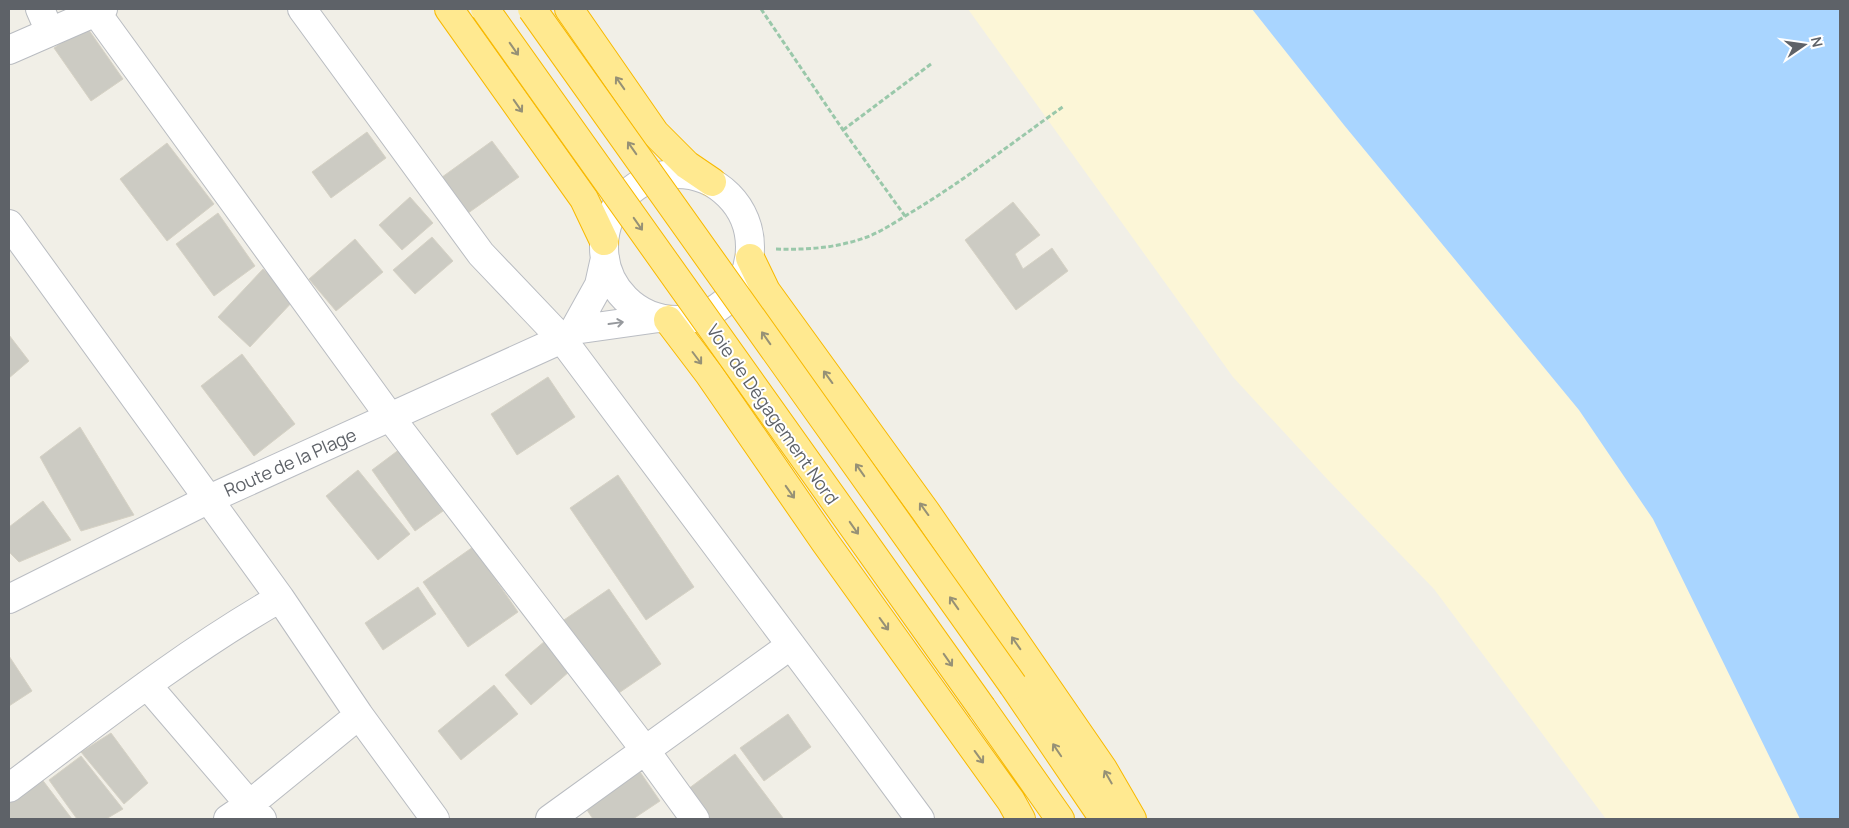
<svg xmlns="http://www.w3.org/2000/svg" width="1849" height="828" font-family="Manrope,sans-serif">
  <rect width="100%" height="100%" fill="#f1efe7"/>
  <path fill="#fcf6d7" d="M968,9H1252L1344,125L1579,410L1653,519L1800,819H1606L1434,589L1329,481L1233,377Z"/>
  <path fill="#a9d5ff" d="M1252,9H1840V819H1800L1653,519L1579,410L1344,125Z"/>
  <path fill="#cccbc3" stroke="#d6d2c5" d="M86,26L123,79L91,101L54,48Z
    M367,132L386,158L331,198L312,172Z
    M492,141L519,177L464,216L438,180Z
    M167,143L214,204L167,241L120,179Z
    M410,197L433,223L402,250L379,225Z
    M1013,202L1040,235L1015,254L1023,269L1052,248L1068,271L1016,310L965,240Z
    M218,213L255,266L214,296L176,244Z
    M432,237L453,261L415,294L393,270Z
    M355,239L383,272L336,311L309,279Z
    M263,269L295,299L250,347L218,317Z
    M9,335L29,361L9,378Z
    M242,354L295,424L254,456L201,386Z
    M548,377L575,417L517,455L491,414Z
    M80,427L134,515L81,531L40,457Z
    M400,449L443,511L415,531L372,470Z
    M358,470L410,534L378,560L326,496Z
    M618,475L694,587L646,620L570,508Z
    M43,501L71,540L19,562L9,552V527Z
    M473,547L518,612L468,647L423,582Z
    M418,587L436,614L383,650L365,623Z
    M609,589L661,664L613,697L561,622Z
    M545,641L570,671L531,705L505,675Z
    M9,656L32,691L9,706Z
    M494,685L518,714L461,760L438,731Z
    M788,714L811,747L764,781L740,748Z
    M111,733L148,783L124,804L81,752Z
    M735,754L783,818L781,819H704L684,792Z
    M81,756L123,809L106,819H77L49,780Z
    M636,766L660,801L633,819H593L583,804Z
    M41,778L72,819H9V802Z"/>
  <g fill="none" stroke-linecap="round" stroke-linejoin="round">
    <g stroke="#b9bcc1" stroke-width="30">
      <path id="street" d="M40,9L50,32
        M302,9L481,254L562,339L850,724L920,819
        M96,12L390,417L645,750L695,819
        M9,50L103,9
        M9,224L280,598L359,715L435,819
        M147,685L262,819
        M9,788C97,722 184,653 280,598
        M228,819L250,804L359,715
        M550,819L791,645"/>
    </g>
    <g stroke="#babdc3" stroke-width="30">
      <path id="secondary" d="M604 247a73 73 0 1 1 146 0a73 73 0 1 1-146 0Z
        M574,330L659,318
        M9,599L207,500L562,339L574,330L599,285L605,258"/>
    </g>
    <g stroke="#f8b900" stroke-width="30">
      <path id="highway" d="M449,9L584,199L604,241
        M569,9L655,133L687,165L712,182
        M750,258L766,291L926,512L1103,769L1132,819
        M668,320L709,374L825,542L1011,801L1021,819
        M1013,685L1104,819
        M982,708L1060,819"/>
    </g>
    <path stroke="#9ac8aa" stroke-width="3" stroke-dasharray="5 2.5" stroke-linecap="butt" d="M761,9L843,130L905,216
      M843,130L931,64
      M776,249C807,250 837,248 867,237C885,230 903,217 920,207C970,176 1016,140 1064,106"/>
    <use href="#street" stroke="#fff" stroke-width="28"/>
    <use href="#secondary" stroke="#fff" stroke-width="28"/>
    <use href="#highway" stroke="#ffe990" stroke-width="28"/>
    <g stroke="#f8b900" stroke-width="30" stroke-linecap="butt">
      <path id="highway-bridge" d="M485,9L982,708
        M532,9L1013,685"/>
    </g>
    <use href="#highway-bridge" stroke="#ffe990" stroke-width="28"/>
  </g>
  <defs><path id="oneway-shaft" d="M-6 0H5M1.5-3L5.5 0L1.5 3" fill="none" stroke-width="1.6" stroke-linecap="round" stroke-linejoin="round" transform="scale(1.25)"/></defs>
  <g stroke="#969176">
    <use href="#oneway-shaft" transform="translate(514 49) rotate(55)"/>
    <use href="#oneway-shaft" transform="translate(620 83) rotate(-125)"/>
    <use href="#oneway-shaft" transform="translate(518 106) rotate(55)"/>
    <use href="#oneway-shaft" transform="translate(632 148) rotate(-125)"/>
    <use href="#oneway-shaft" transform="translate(638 224) rotate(55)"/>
    <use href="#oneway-shaft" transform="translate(766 338) rotate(-125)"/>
    <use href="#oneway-shaft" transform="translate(697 358) rotate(53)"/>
    <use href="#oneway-shaft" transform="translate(828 377) rotate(-126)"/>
    <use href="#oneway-shaft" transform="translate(860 470) rotate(-125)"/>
    <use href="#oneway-shaft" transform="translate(790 492) rotate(55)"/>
    <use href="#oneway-shaft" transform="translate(924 509) rotate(-126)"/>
    <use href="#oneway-shaft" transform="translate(854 528) rotate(55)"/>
    <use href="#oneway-shaft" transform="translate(954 603) rotate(-125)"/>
    <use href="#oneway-shaft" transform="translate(884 624) rotate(54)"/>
    <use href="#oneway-shaft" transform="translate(1016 643) rotate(-125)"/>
    <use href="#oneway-shaft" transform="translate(948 660) rotate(55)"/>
    <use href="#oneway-shaft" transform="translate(1057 750) rotate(-124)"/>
    <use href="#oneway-shaft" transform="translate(979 757) rotate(54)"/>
    <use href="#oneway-shaft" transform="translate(1108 777) rotate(-120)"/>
  </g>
  <use stroke="#96999d" href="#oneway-shaft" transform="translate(616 323) rotate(-8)"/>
  <g text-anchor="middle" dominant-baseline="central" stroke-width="4" stroke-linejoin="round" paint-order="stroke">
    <g font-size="18" fill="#5e6268" stroke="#fff">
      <text transform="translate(773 414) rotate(55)">Voie de Dégagement Nord</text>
      <text transform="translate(290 462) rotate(-24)">Route de la Plage</text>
    </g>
  </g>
  <rect width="1849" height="828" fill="none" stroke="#5e6268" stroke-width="20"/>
  <g transform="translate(1804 45) rotate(77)" stroke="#ffffff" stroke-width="4" paint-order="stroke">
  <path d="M0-4L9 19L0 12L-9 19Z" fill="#5e6268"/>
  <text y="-8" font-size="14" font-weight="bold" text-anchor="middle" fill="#5e6268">N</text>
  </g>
</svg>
